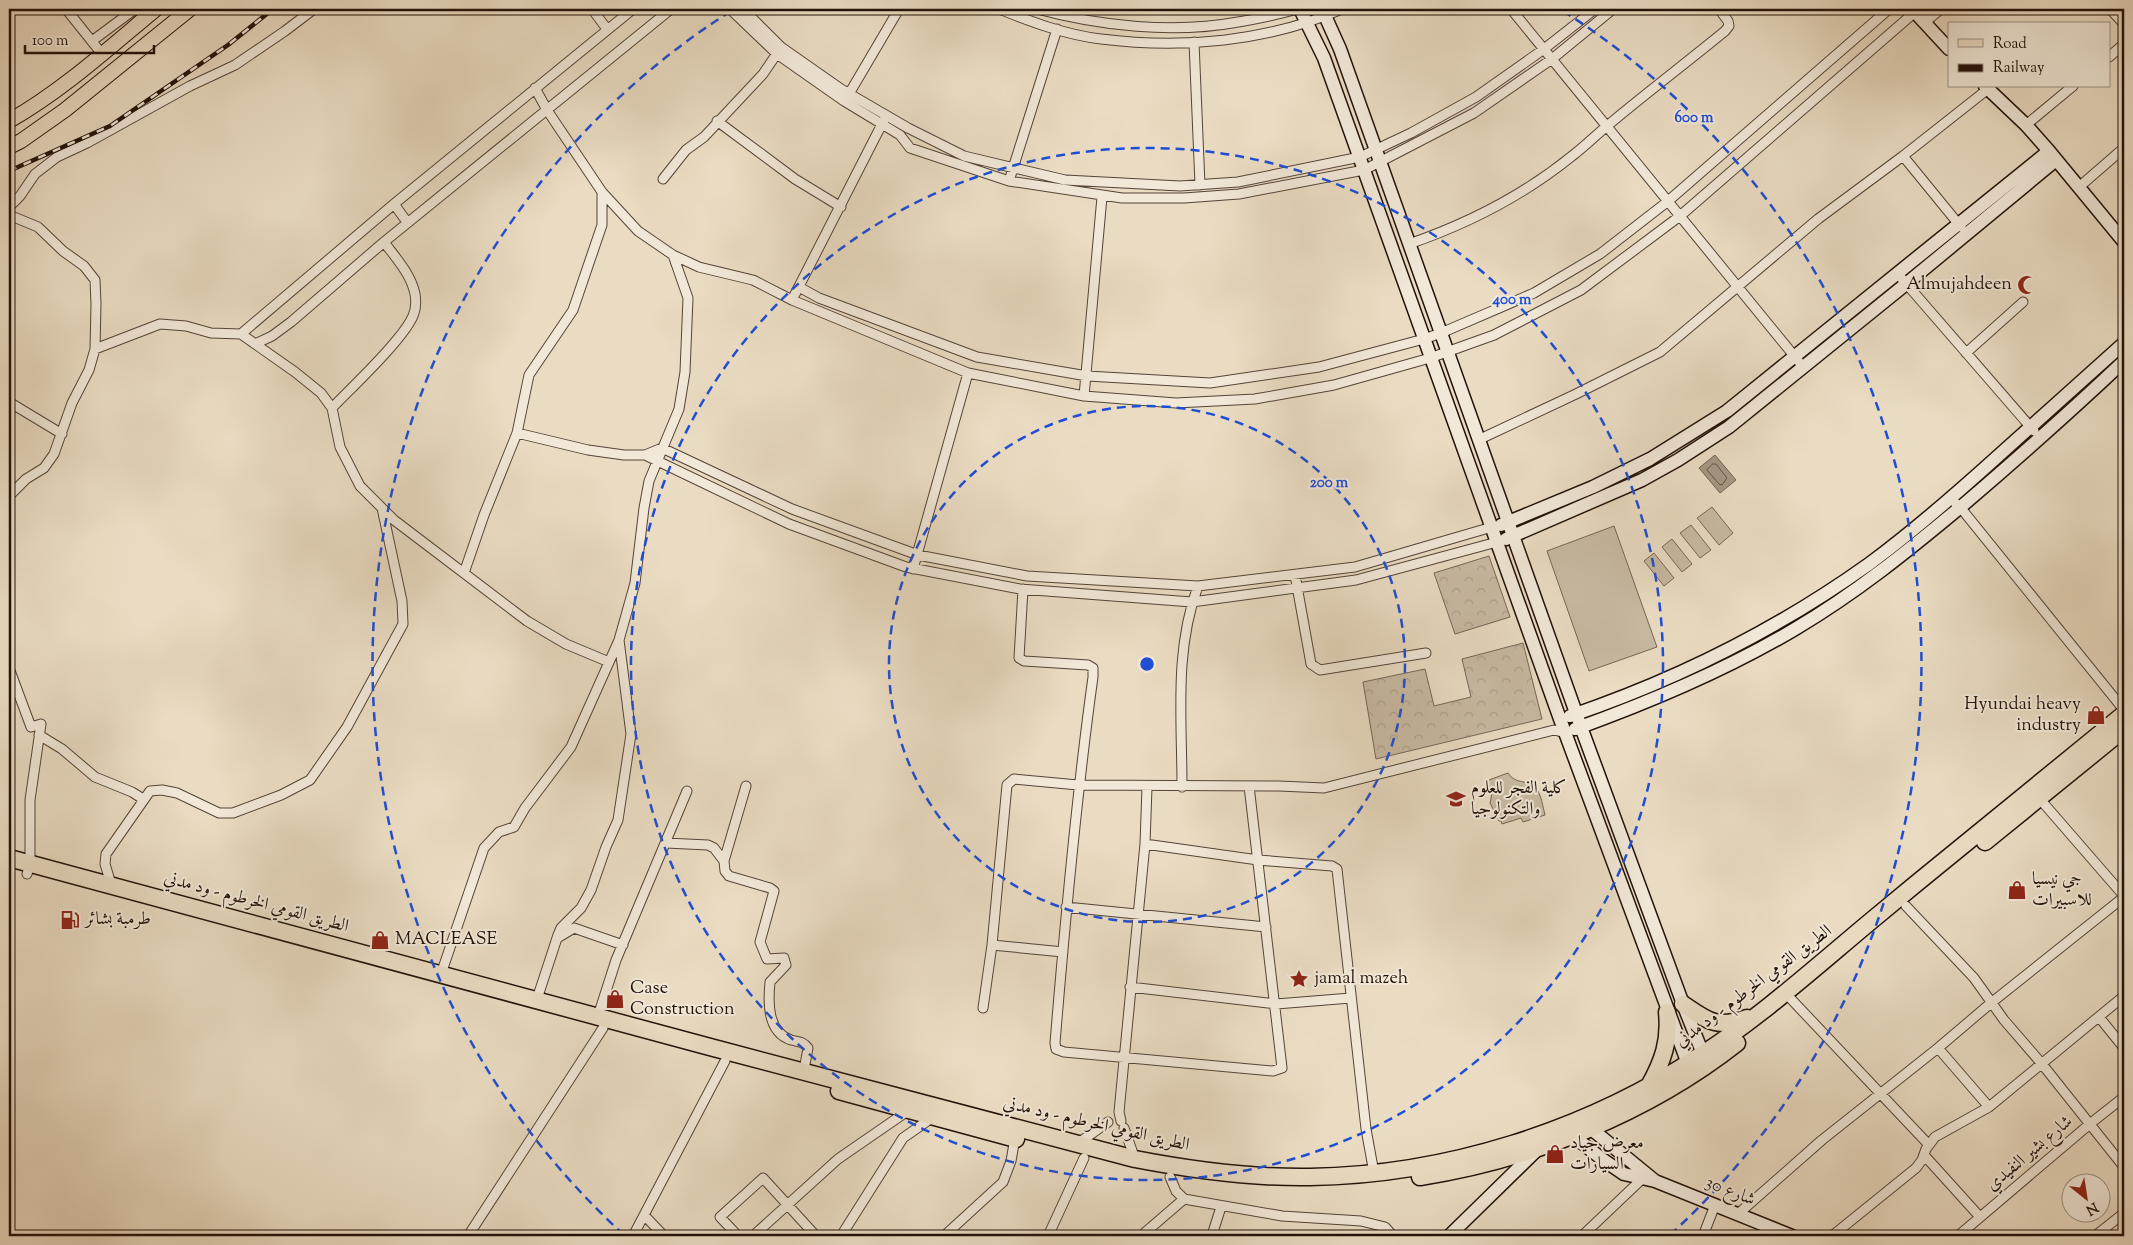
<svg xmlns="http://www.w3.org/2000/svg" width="2133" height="1245" font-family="'Sorts Mill Goudy',Amiri,serif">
  <defs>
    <pattern id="forest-crowns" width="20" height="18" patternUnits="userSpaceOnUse" patternTransform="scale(1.25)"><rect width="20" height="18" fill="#c8baa3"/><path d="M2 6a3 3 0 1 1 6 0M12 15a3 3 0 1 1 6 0" fill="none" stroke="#ac9f8b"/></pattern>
  </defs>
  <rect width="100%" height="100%" fill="#eadcc3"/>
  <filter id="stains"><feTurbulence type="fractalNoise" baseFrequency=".004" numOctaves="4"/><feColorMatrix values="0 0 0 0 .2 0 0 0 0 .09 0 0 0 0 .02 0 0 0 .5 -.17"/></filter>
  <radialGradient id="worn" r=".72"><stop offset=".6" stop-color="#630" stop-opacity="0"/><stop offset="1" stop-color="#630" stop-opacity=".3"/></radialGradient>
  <path fill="#c8baa3" stroke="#756656" d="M1712,507L1733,533L1719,545L1697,518Z
    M1691,525L1711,550L1700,558L1680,533Z
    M1614,526L1657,647L1589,671L1547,551Z
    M1672,539L1692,564L1682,572L1662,547Z
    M1654,553L1674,578L1664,586L1644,561Z
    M1508,773C1515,785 1528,779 1536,788C1541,794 1543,807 1545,815L1523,822L1521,818L1502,824L1501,821H1499L1490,803L1492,793L1486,781Z"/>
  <path fill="url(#forest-crowns)" stroke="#756656" d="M1489,556L1510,617L1455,634L1434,573Z
    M1523,643L1542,719L1376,759L1363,682L1425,669L1434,706L1471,697L1462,659Z"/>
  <path fill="#a69784" stroke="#716253" d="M1715,455L1736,480L1720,493L1699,468Z"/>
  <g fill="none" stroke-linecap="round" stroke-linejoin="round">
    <path stroke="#645446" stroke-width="1" d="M1713,464H1716L1727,478L1722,485L1719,484L1707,470Z"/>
    <g stroke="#544438" stroke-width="11">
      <path id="street" d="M66,9L102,54
        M592,9L607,29
        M730,9L777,54L844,101L900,135L910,148L1009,181L1122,198H1184L1239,194L1364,170L1474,113L1552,59L1613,9
        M743,9L781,47L841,89L908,128L964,156L1065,180L1180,186L1238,182L1360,157L1411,133L1476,97L1544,49L1595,9
        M999,9C1032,22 1066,35 1101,39C1182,49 1267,42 1342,9
        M1037,9C1100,26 1173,34 1238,22C1259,19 1279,14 1298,9
        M1511,9L1804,368
        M2110,9L2124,24
        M9,12L13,9
        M1925,22L1941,9
        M92,41L135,9
        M1194,42L1200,185
        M2109,57L2124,44
        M535,88L547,110L602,192L638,231L673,255L699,267L753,280L792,300L968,373L1084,396L1176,403L1255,399L1334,385L1430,358L1494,335L1581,290L1680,216L1915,12
        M846,99L899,9
        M717,121L795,179L841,207
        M2026,125L2073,86
        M1903,156L1961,227
        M663,179L686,150L704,137L763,74L780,49
        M1009,181L1057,29
        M2079,187L2124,148
        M394,204L407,222
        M9,207L20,196L35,174L57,157L87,143L190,86L235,65L285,31L314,9
        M9,215L38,227L63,251L84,266L95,280L96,304L95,349L89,370L72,403L54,454L44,468L26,479L9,496
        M1409,244C1467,224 1524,195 1572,156C1584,147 1595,136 1607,126C1645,94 1686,63 1725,31L1729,26L1728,21L1719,9
        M1897,273L2034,431
        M799,287L819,298L977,357L1087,376L1210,383L1319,367L1424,339L1441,333L1534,293L1600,254L1667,202L1889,9
        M792,300L884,120
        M241,334L394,204L633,9
        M255,344L272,336L291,322L384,242L671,9
        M95,349L160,324L186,326L211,333L241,334L295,372L321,393L332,408L340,447L360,486L394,520L527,621L566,644L609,662
        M1966,353L2023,302
        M1084,396L1102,197
        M9,402L62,434
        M332,408C350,389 408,335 414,313C416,308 416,299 415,294C411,274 395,257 384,242
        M517,433L588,450L624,455H645L662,448L792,509L918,555L1027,576L1198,586L1355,567L1492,527
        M1478,440L1576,394L1660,352L1818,219L1903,156L1988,89
        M645,455L789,524L906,567L1020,589L1192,602L1356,580L1497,542
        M1950,498L1960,507L2124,710
        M913,569L968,373
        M464,573L484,515L517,433L529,375L573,310L602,225V192
        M1295,575L1311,664L1320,670L1426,653
        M1023,589L1019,658L1024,661L1088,665L1093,668V677C1076,799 1065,921 1055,1043L1056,1049L1064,1052L1273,1071L1282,1068L1249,786
        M9,668L31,727L41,724L30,800V864L27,874
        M39,735L62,749L95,777L132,792L143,799
        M746,786L724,861L725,871L729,876L770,888L774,891L760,942L767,959L784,958L786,965L770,982C768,1002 767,1032 791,1040C798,1042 803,1041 808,1048L804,1070
        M1182,787C1182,718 1174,651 1198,586
        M2039,798L2124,896
        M666,843L708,845L714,848L724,861
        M1145,844L1258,860L1332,866L1337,869L1366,1129L1374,1173
        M111,884L105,864L106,854L150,791L162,790L177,793L219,813H233L281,795L310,780L347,727L403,624L402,601L382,508
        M1906,906L1974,978L2004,1020L2042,1064L2124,1167
        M1066,907L1266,927
        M559,937L574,928L623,945
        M992,945L1063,952
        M441,974L484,848L499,832L514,827L525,808L571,747L619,640
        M1130,987L1276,1004L1351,998
        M537,999L558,935L561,928L581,908L591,890L606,847L618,820L631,734L619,640L635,583L644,508L649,481L679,409L685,372L688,298L673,255
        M1791,999L1929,1145
        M983,1008L992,945L1007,785L1014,779L1078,785L1279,786L1324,788L1554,730L1566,733
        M598,1016L616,960L687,791
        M2099,1017L2124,1048
        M1938,1048L1989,1107
        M1121,1121L1119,1112L1145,844L1147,787
        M1124,1128L1135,1159
        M1077,1144L1108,1122
        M1924,1155L1980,1217
        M1170,1177L1176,1191L1184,1199L1282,1216L1361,1221L1385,1227L1393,1236
        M1738,1214L1822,1140L1938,1048L1991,1003L2124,897
        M644,1215L664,1236
        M468,1236L603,1028
        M633,1236L725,1061
        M738,1236L720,1217L763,1178L816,1236
        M753,1236L838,1159L909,1110
        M841,1236L903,1138L933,1117
        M944,1236L1003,1182L1011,1161L1015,1138
        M1048,1236L1084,1158
        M1141,1236L1184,1199
        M1215,1236L1213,1232L1221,1207
        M1582,1236L1642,1179
        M1703,1236L1715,1205
        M1832,1236L1916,1168L1922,1160L1926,1149L1935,1137L1989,1107L2124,996
        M1958,1236L2091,1123L2124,1097
        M2095,1236L2124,1213"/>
    </g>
    <g stroke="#221209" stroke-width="15">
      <path id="secondary" d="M1300,9L1324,58L1560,719L1688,1064
        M1322,9L1340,49L1581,727L1683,1004L1703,1054
        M1912,9L1949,49
        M1985,86L2026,125L2049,151L2124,242
        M1501,525L1593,487L1650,459L1727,411L2049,151
        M1506,539L1642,480L1678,460L1729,427L1906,284L2056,160
        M1570,716C1676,680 1778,629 1869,564C1914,531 1956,494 1997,457C2039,419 2082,381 2124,343
        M1575,729C1650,702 1726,670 1795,629C1856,593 1909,550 1963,505C2018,458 2071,411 2124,361
        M1589,1127L1655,1181
        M1572,1135L1602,1159L1624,1174L1655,1181L1792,1236
        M1449,1236L1538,1149"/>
    </g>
    <g stroke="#221209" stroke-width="16">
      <path id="primary" d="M9,121C62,91 109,48 156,9
        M9,147L21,141L65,110L190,9"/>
    </g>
    <g stroke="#221209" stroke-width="19">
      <path id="highway" d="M1985,842L2124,729
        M9,858L710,1047L1135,1159C1192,1170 1251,1178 1310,1177C1446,1175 1584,1131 1698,1057C1761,1017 1819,964 1877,916C1959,848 2042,781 2124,714
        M1683,1004C1708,1021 1716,1029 1747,1018
        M1649,1086C1663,1061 1670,1041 1667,1012
        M839,1091L1016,1139
        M1420,1177C1531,1160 1648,1113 1737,1043"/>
    </g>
    <use href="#street" stroke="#f1e8d8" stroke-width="9"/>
    <use href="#secondary" stroke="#f1e8d8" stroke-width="12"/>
    <use href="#primary" stroke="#eadcc3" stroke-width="14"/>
    <use href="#highway" stroke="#eadcc3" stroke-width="16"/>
    <g stroke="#221209" stroke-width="4.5">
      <path id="rail" d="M9,171L110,126L228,45L273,9"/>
    </g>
    <use href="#rail" stroke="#f1e8d8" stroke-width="2.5" stroke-dasharray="8" stroke-linecap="butt"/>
  </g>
  <g fill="none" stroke="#1d4ed8" stroke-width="2.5" stroke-dasharray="9 6">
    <circle cx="1147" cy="664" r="258"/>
    <circle cx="1147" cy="664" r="516"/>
    <path d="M624 1235A774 774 0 0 1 731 11M1563 11A774 774 0 0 1 1670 1235"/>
  </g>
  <defs>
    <g id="mosque-bare" transform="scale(1.5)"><path d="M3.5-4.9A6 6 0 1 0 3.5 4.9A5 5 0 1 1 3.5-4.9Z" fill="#8f2418" stroke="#f1e8d8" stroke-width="2.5" paint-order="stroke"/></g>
    <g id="shop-bare" transform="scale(1.5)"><path d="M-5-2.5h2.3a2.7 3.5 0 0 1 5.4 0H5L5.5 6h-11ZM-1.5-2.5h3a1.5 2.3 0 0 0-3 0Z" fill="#8f2418" stroke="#f1e8d8" stroke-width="2.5" paint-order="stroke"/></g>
    <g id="university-bare" transform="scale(1.5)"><path d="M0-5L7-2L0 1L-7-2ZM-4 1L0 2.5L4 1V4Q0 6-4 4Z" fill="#8f2418" stroke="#f1e8d8" stroke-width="2.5" paint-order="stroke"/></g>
    <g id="fuel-bare" transform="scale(1.5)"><path d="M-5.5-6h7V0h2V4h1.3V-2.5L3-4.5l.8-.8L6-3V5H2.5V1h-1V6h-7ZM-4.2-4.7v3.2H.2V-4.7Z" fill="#8f2418" stroke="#f1e8d8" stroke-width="2.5" paint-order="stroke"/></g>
    <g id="sight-bare" transform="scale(1.5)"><path d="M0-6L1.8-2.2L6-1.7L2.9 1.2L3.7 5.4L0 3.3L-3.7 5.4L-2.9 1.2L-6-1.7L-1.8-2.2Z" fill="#8f2418" stroke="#f1e8d8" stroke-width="2.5" paint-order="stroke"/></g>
  </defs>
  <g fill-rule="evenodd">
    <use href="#mosque-bare" x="2027" y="285"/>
    <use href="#shop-bare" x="2096" y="715"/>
    <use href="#university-bare" x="1456" y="799"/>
    <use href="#shop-bare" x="2017" y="890"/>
    <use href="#fuel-bare" x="70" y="920"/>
    <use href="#shop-bare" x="380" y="940"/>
    <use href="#sight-bare" x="1299" y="979"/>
    <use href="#shop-bare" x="615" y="999"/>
    <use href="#shop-bare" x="1555" y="1154"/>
  </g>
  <g text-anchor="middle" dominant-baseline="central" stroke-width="4" stroke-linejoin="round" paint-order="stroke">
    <g font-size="18" fill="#221209" stroke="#f1e8d8" text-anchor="start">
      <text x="2012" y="285" text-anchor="end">Almujahdeen</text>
      <text x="2081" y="705" text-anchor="end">Hyundai heavy<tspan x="2081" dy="21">industry</tspan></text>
      <text x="1471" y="789">كلية الفجر للعلوم<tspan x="1471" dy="21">والتكنولوجيا</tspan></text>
      <text x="2032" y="880">جي نيسيا<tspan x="2032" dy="21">للاسبيرات</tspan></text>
      <text x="85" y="920">طرمبة بشائر</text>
      <text x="395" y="940">MACLEASE</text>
      <text x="1314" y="979">jamal mazeh</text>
      <text x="630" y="989">Case<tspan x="630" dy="21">Construction</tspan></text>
      <text x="1570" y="1144">معرض جياد<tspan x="1570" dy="21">السيارات</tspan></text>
    </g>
    <g font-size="18" fill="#221209" stroke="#f1e8d8">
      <text transform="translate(256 903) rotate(15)">الطريق القومي الخرطوم - ود مدني</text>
      <text transform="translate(1754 987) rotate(-37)">الطريق القومي الخرطوم - ود مدني</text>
      <text transform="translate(1096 1125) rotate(13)">الطريق القومي الخرطوم - ود مدني</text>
      <text transform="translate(2030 1154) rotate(-40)">شارع بشير النفيدي</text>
      <text transform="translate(1730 1192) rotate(22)">شارع 30</text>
    </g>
  </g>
  <circle cx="1147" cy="664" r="8" fill="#1d4ed8" stroke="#f1e8d8" stroke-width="2.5"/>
  <g font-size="15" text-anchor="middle" font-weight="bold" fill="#1d4ed8" stroke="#f1e8d8" stroke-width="4" stroke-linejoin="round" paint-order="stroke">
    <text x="1694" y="122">600 m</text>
    <text x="1512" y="304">400 m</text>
    <text x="1329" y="487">200 m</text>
  </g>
  <rect width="2133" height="1245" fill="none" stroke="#eadcc3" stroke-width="30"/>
  <rect x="10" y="10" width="2113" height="1225" fill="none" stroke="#221209" stroke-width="2.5"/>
  <rect x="15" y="15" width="2103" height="1215" fill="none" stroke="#221209"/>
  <rect x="1948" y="22" width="162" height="65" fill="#f1e8d8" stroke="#9e9285"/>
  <rect x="1958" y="39" width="25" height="8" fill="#eadcc3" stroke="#9e9285"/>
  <text x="1993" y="48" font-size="15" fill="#221209">Road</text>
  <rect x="1958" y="64" width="25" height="8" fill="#221209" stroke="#9e9285"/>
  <text x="1993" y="72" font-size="15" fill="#221209">Railway</text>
  <g transform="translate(2086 1198) rotate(150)"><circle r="24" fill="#f1e8d8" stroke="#9e9285"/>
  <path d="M0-4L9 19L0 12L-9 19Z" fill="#8f2418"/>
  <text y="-8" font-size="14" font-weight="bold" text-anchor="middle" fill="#221209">N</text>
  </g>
  <path d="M25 45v8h129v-8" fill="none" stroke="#221209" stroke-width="2.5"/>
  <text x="32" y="45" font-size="15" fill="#221209" stroke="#f1e8d8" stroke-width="4" paint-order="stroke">100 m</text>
  <rect width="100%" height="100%" filter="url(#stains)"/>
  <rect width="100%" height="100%" fill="url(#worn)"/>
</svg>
